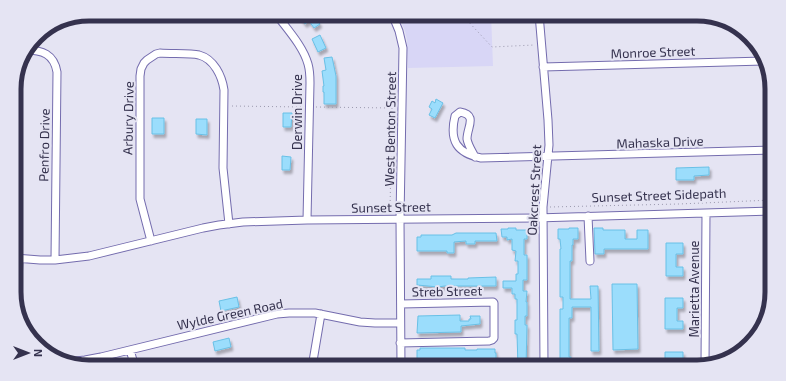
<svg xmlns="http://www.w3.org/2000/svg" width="786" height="381" font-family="'Exo 2',sans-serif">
  <defs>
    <filter id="shadow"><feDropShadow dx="2" dy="3.5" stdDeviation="1" flood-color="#0004"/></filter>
  </defs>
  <rect width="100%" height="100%" fill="#e5e4f3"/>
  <path fill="#d8d6f6" d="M398,14H491L493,66L408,68L407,40L405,31Z"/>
  <path fill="#9bddfc" stroke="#69c0e6" filter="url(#shadow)" d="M302,14H313L320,24L314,28L309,21L305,24L299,17Z
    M320,35L326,48L318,52L312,39Z
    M332,57L336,76V104H324V92H323V86H324L322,71L326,70L324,58Z
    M436,99L443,103L435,118L429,115L432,109L429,107L432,101L435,103Z
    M283,113H292L291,127H283Z
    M152,118H164V134H152Z
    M196,119H207V135L196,134Z
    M282,156L291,157L290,170H282Z
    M709,167V175L694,176V180H676V168Z
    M508,228H516V230H527V239H524V255H527V280H523V291H527L526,302H527V316H525V325H527L526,367H518L517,334H515V320H517V299H515V294H512V288H503V281H516V274H518V261H515L516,251L512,250V239L507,240V237H502L501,229H508Z
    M569,228H578V239H573V245H572V261H570V299H591L590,286H598L599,351H591V307H572V318H569V357H571V367H562V365H560V309H563V297H560V249H561L560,239H558V229H569Z
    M594,228H603V230H625V239H637V230H648V249H604V254H595Z
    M456,233H496L497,241H475V244H466V241L454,242V253H447V251H417V237H421V235H452Z
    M666,243H683V254H676V267H683V276H666Z
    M431,276H451V279H468V278L496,277V286H445L438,287L417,285V279H431Z
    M612,284H637L638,349L613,350Z
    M237,297L239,307L221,311L219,301Z
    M665,298H683V308H677V321H683V329H665Z
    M460,315V321H469V319H471L470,316H480V324L461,326V332L417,333L418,316Z
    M229,338L231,347L215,351L213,342Z
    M420,348H465V350H477V349H495V353H496V367H417V350H420Z
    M665,352H683V360H674V367H665Z"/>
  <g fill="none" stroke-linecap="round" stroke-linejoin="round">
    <g stroke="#746cae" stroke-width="9">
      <path id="minor" d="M276,14C287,29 303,46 308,64C310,71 310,77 310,83L307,220
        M392,14L399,31L403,48L400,219L401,367
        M539,14L548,120L549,145L543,207L544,367
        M26,50C42,50 54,54 57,72L55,260
        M543,67L764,61
        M771,78V84
        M475,157C472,151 468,145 467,139C467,127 478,115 460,112L455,116C449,141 457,153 481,158L772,150
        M588,216L590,261
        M151,241L140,199V76L141,69L144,63L147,60L156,54L160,53C171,54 190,53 199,55C214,59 222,76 224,90L223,168L229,224
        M15,258L40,260H55L89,256L203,228L219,225L243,222L307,220L536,218L772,211
        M17,307L19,259
        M400,343L489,341L492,340L494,338V303L493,302L401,304
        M130,350L135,367
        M67,362L85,360L101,357L277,314L289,313H315L360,322L375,323H400
        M705,366L706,213
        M312,367L321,314"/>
    </g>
    <path stroke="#9b99ae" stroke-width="1" stroke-dasharray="1 3" stroke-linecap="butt" d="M462,14L465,18L492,47L534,45
      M232,106L302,107
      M316,107L392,108L390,209
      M550,207L679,204L772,200"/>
    <use href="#minor" stroke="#fff" stroke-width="7"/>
  </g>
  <g text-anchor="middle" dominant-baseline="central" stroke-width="4" stroke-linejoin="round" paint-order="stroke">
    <g font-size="13" fill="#35324e" stroke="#e5e4f3">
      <text transform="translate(653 52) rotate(-2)">Monroe Street</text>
      <text transform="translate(297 112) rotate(-90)">Derwin Drive</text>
      <text transform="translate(128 118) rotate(-89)">Arbury Drive</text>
      <text transform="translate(390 129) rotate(-89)">West Benton Street</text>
      <text transform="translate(660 142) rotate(-2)">Mahaska Drive</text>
      <text transform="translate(44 145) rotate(-89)">Penfro Drive</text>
      <text transform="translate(534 190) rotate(-87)">Oakcrest Street</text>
      <text transform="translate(659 195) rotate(-2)">Sunset Street Sidepath</text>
      <text transform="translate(391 207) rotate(-1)">Sunset Street</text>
      <text transform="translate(694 289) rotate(-90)">Marietta Avenue</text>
      <text transform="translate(447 291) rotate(-1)">Streb Street</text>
      <text transform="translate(230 314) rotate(-12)">Wylde Green Road</text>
    </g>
  </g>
  <path d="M0 0H786V381H0ZM89 21H697A68 68 0 0 1 765 89V292A68 68 0 0 1 697 360H89A68 68 0 0 1 21 292V89A68 68 0 0 1 89 21Z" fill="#e5e4f3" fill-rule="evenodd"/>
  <path fill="none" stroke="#35324e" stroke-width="5" d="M89 21H697A68 68 0 0 1 765 89V292A68 68 0 0 1 697 360H89A68 68 0 0 1 21 292V89A68 68 0 0 1 89 21Z"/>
  <g transform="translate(28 353) rotate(90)" stroke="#e5e4f3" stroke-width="3" paint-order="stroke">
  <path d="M0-3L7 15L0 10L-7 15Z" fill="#35324e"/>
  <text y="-6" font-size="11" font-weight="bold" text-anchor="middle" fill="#35324e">N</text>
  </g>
</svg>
